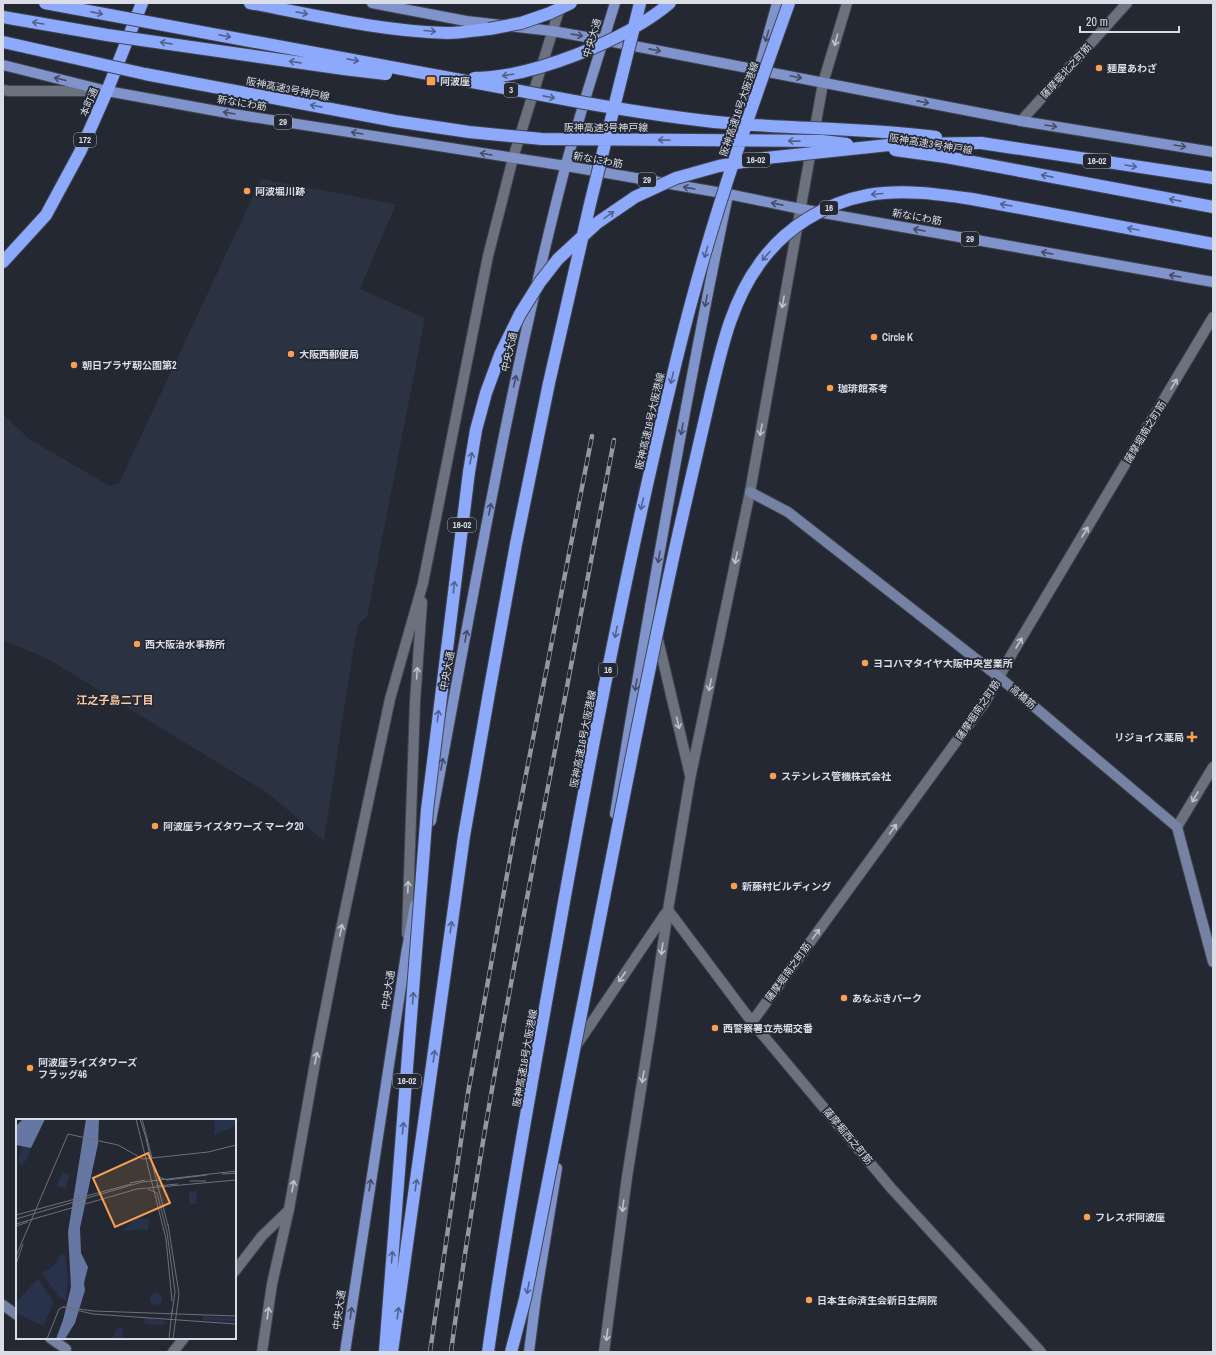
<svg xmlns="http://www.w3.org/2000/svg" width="1216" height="1355" font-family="'Archivo Narrow','Noto Sans JP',sans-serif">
  <rect width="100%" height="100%" fill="#232833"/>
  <path fill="#2b3241" d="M261,179L396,204L360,289L425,318L367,617L359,623L354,645L324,841L269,794L48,659L3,640V414L29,439L110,486L119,483Z"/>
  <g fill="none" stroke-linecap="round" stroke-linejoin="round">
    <g stroke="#42454f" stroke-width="12">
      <path id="street" d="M3,90L9,91H101
        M1021,121L1127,3
        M650,606L690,775
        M1177,827L1213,767
        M668,910L752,1022L891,1188L1041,1352
        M407,934L415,702L422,602
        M752,1022L985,702L1013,652L1213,317
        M576,1046L665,914
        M235,1271L262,1236L289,1210
        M173,1352L184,1338
        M262,1352L272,1284L289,1209L316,1057L340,934L390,699L423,583L488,256L513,158L561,4
        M604,1352L627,1177L651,1026L668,910L690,779L750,492L823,83L847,3"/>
    </g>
    <g stroke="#42454f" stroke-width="12">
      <path id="secondary" d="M750,492L788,512L999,677L1177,827L1213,962
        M3,1305L17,1315
        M50,1338L66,1349"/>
    </g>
    <g stroke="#42454f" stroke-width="12">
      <path id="primary" d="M372,3L466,21L552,31L603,40L1021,121L1213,152
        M3,65L107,91L233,114L566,166L728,194L801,209L1213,282
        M752,94L777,3
        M615,814C649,607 685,400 728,195
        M431,821C472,603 509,384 565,168C580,113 598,58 615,3
        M345,1352L406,954L415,905
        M529,1352L536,1297L557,1168"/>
    </g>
    <g stroke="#42454f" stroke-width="14">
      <path id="highway" d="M250,3C314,15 380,31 447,33C461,33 475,30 489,29
        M981,143L1213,178
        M3,262L46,215L80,152L107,91L142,3"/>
    </g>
    <use href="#street" stroke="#6c717f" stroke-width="10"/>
    <use href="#secondary" stroke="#7682a4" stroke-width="10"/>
    <use href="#primary" stroke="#8093ca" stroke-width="10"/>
    <use href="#highway" stroke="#8da9fc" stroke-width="12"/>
    <g stroke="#9498a1" stroke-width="4.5">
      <path id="rail" d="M430,1352L468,1093L514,836L592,436
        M451,1352C470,1209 495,1067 522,925C552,763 583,601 614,440"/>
    </g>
    <use href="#rail" stroke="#232833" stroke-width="3" stroke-dasharray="9" stroke-linecap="butt"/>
    <g stroke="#42454f" stroke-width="14" stroke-linecap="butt">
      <path id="highway-bridge" d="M45,3L585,103C632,111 679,119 727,123C796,129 867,128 936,137
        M3,17L107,35L344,69L386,74
        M489,29L521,23L550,13L571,3
        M3,42L145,74L395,121L469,132L542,139L822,141L847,144
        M474,78C532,78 626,40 670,3
        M895,150L946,157L1213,207
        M385,1352L427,810L469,472L476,430L486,393L500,355L520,314L540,282L558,259L597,223L635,197L676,178L719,166L766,158L898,144L981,143
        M392,1352L464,836L489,693L516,544L549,383L590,204L640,3
        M488,1352C509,1205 536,1059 562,913C589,762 618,612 652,463C664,411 676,359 690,307C717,204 753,103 789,3
        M511,1352L525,1299C554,1152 583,1004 612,857C635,739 658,622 685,505C693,469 702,433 710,397C721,351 731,302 760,263C785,228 825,203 868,195C902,189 938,194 972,199L1213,244"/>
    </g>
    <use href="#highway-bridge" stroke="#8da9fc" stroke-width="12"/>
  </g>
  <defs><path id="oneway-shaft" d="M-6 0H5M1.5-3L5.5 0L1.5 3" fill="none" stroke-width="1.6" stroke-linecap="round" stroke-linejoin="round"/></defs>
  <g stroke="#53628d">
    <use href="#oneway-shaft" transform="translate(97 13) rotate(11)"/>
    <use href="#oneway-shaft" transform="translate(302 13) rotate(11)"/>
    <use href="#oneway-shaft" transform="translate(38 23) rotate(-171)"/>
    <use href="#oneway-shaft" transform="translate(430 31) rotate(5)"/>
    <use href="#oneway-shaft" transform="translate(225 36) rotate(11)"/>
    <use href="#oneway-shaft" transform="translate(166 43) rotate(-172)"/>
    <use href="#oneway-shaft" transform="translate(353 60) rotate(11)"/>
    <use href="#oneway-shaft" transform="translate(295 62) rotate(-172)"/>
    <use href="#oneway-shaft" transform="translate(508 75) rotate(170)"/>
    <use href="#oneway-shaft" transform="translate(549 97) rotate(11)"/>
    <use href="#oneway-shaft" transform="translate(316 106) rotate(-169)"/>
    <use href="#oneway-shaft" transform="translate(664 140) rotate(-179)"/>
    <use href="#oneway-shaft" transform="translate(794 141) rotate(-179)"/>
    <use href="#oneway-shaft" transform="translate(1131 166) rotate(9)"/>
    <use href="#oneway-shaft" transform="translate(1047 176) rotate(-169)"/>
    <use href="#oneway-shaft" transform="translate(877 194) rotate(175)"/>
    <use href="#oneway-shaft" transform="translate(1175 200) rotate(-169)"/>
    <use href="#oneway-shaft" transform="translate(1006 205) rotate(-170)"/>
    <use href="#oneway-shaft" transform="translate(609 215) rotate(-35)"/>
    <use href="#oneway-shaft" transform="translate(1133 229) rotate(-170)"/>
    <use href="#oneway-shaft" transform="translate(706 252) rotate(107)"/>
    <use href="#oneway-shaft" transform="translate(766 256) rotate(132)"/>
    <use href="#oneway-shaft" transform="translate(672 378) rotate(104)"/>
    <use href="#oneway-shaft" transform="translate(471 458) rotate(-80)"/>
    <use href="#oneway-shaft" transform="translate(642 504) rotate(103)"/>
    <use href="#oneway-shaft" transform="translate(454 587) rotate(-83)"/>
    <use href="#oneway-shaft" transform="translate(616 632) rotate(101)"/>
    <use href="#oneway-shaft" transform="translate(438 716) rotate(-83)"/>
    <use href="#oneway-shaft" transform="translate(451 927) rotate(-82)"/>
    <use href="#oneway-shaft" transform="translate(413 998) rotate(-86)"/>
    <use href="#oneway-shaft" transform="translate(434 1056) rotate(-82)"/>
    <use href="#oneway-shaft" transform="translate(403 1128) rotate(-85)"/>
    <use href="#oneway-shaft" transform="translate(416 1185) rotate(-82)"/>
    <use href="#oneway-shaft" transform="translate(392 1257) rotate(-85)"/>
    <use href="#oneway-shaft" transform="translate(528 1288) rotate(101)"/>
    <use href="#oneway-shaft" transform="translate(398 1313) rotate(-82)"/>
  </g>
  <g stroke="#444d68">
    <use href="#oneway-shaft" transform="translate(577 35) rotate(10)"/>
    <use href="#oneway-shaft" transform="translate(767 36) rotate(106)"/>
    <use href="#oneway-shaft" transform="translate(655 50) rotate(11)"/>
    <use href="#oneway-shaft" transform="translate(796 77) rotate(12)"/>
    <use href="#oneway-shaft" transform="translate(60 79) rotate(-166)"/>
    <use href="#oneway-shaft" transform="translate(923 102) rotate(11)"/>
    <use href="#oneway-shaft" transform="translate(229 113) rotate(-170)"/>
    <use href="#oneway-shaft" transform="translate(1051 126) rotate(9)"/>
    <use href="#oneway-shaft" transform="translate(357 133) rotate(-171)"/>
    <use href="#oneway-shaft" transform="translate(1180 146) rotate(9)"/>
    <use href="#oneway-shaft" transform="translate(486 154) rotate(-171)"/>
    <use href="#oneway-shaft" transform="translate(689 188) rotate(-170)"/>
    <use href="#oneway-shaft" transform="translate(777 204) rotate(-169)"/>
    <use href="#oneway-shaft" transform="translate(919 230) rotate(-170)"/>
    <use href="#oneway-shaft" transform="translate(1047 253) rotate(-170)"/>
    <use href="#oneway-shaft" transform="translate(1175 276) rotate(-170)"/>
    <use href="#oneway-shaft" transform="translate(706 301) rotate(101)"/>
    <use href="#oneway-shaft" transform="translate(515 381) rotate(-77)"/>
    <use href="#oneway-shaft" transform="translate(682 429) rotate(100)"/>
    <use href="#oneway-shaft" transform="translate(490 509) rotate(-79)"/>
    <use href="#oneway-shaft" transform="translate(659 557) rotate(100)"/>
    <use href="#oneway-shaft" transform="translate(466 636) rotate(-79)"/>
    <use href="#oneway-shaft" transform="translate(636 685) rotate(100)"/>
    <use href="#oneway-shaft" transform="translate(442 764) rotate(-79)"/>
    <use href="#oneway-shaft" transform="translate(370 1185) rotate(-81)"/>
    <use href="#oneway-shaft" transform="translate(351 1313) rotate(-82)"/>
  </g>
  <g stroke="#bec2cc">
    <use href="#oneway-shaft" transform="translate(836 40) rotate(106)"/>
    <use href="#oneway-shaft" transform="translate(783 302) rotate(101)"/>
    <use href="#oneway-shaft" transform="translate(1174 384) rotate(-59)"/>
    <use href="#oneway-shaft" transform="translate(761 430) rotate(100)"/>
    <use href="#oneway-shaft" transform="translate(1085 532) rotate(-59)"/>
    <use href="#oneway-shaft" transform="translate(736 558) rotate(102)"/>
    <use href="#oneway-shaft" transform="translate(1019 643) rotate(-59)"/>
    <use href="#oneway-shaft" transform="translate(417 673) rotate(-86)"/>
    <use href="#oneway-shaft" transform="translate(710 685) rotate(102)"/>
    <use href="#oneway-shaft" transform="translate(678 723) rotate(77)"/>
    <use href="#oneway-shaft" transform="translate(1195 797) rotate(121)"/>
    <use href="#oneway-shaft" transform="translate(893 829) rotate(-54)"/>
    <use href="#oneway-shaft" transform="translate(408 887) rotate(-88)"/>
    <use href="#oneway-shaft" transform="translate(341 930) rotate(-78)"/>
    <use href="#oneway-shaft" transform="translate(816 934) rotate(-54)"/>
    <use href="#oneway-shaft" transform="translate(662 949) rotate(98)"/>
    <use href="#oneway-shaft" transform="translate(622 977) rotate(124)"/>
    <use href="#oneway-shaft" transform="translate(316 1058) rotate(-79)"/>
    <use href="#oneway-shaft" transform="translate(643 1077) rotate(99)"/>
    <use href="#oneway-shaft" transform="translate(293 1186) rotate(-80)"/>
    <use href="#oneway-shaft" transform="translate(623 1206) rotate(97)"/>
    <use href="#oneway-shaft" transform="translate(268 1313) rotate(-82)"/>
    <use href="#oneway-shaft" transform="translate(607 1335) rotate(97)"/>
  </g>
  <g fill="#fa9f4f" stroke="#232833" stroke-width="1.5">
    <circle cx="1099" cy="68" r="4"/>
    <rect x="426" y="76" width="10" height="10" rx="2"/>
    <circle cx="247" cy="191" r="4"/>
    <circle cx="874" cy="337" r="4"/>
    <circle cx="291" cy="354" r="4"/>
    <circle cx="74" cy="365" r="4"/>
    <circle cx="830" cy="388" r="4"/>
    <circle cx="137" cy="644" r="4"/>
    <circle cx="865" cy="663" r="4"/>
    <path d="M1190 731h4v4h4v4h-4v4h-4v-4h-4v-4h4z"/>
    <circle cx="773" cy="776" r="4"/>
    <circle cx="155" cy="826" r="4"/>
    <circle cx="734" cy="886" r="4"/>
    <circle cx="844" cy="998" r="4"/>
    <circle cx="715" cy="1028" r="4"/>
    <circle cx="30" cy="1068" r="4"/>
    <circle cx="1087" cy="1217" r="4"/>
    <circle cx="809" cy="1300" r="4"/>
  </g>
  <g text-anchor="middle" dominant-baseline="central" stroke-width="3.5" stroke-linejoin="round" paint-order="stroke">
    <g fill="#232833" stroke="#a3a7b0" stroke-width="1">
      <rect x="504" y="83" width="14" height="14" rx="3"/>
      <rect x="274" y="115" width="18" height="14" rx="3"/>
      <rect x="74" y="133" width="22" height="14" rx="3"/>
      <rect x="742" y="153" width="28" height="14" rx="3"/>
      <rect x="1083" y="154" width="28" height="14" rx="3"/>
      <rect x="638" y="173" width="18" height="14" rx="3"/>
      <rect x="820" y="201" width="18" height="14" rx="3"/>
      <rect x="961" y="232" width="18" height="14" rx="3"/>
      <rect x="448" y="518" width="28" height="14" rx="3"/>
      <rect x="599" y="663" width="18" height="14" rx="3"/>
      <rect x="393" y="1074" width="28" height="14" rx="3"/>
    </g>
    <g font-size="9" font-weight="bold" fill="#dadde5">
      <text x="511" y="90">3</text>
      <text x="283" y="122">29</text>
      <text x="85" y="140">172</text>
      <text x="756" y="160">16-02</text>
      <text x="1097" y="161">16-02</text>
      <text x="647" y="180">29</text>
      <text x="829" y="208">16</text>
      <text x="970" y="239">29</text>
      <text x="462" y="525">16-02</text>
      <text x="608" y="670">16</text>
      <text x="407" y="1081">16-02</text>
    </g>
    <g font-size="10" fill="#dadde5" stroke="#232833">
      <text transform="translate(592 38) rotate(-73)">中央大通</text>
      <text transform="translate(1066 71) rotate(-48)">薩摩堀北之町筋</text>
      <text transform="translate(288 89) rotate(11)">阪神高速3号神戸線</text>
      <text transform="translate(89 102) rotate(-67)">本町通</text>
      <text transform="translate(242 103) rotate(9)">新なにわ筋</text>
      <text transform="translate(739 109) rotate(-71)">阪神高速16号大阪港線</text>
      <text x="606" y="127">阪神高速3号神戸線</text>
      <text transform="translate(931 144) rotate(9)">阪神高速3号神戸線</text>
      <text transform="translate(598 160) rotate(10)">新なにわ筋</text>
      <text transform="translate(917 217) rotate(10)">新なにわ筋</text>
      <text transform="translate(509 352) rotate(-77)">中央大通</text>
      <text transform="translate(650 421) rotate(-77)">阪神高速16号大阪港線</text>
      <text transform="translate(1145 432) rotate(-59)">薩摩堀南之町筋</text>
      <text transform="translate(447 671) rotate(-79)">中央大通</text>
      <text transform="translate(1023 697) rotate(40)">高橋筋</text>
      <text transform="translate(978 710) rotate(-56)">薩摩堀南之町筋</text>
      <text transform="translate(583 739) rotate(-79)">阪神高速16号大阪港線</text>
      <text transform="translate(788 972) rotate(-54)">薩摩堀南之町筋</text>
      <text transform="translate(388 990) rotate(-81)">中央大通</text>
      <text transform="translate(525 1058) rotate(-80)">阪神高速16号大阪港線</text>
      <text transform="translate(848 1136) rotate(50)">薩摩堀西之町筋</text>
      <text transform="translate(339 1310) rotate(-82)">中央大通</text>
    </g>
    <g font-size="10" font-weight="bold" fill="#dadde5" stroke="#232833" text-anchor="start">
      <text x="1107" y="68">麺屋あわざ</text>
      <text x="440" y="81">阿波座</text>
      <text x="255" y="191">阿波堀川跡</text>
      <text x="882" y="337">Circle K</text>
      <text x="299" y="354">大阪西郵便局</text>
      <text x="82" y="365">朝日プラザ靭公園第2</text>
      <text x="838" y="388">珈琲館茶考</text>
      <text x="145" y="644">西大阪治水事務所</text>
      <text x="873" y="663">ヨコハマタイヤ大阪中央営業所</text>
      <text x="1184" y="737" text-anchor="end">リジョイス薬局</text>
      <text x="781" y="776">ステンレス管機株式会社</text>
      <text x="163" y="826">阿波座ライズタワーズ マーク20</text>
      <text x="742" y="886">新藤村ビルディング</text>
      <text x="852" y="998">あなぶきパーク</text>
      <text x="723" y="1028">西警察署立売堀交番</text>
      <text x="38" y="1062">阿波座ライズタワーズ<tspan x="38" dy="12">フラッグ46</tspan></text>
      <text x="1095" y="1217">フレスポ阿波座</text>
      <text x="817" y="1300">日本生命済生会新日生病院</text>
    </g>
    <g font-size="11" font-weight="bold" fill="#fdc9a0" stroke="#232833">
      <text x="115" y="700">江之子島二丁目</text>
    </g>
  </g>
  <g transform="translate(16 1119)">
    <rect width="220" height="220" fill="#232833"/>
    <path d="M199,0H220V7L198,16ZM6,26L15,29L11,40L6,46L2,42ZM46,53L54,56L49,70L41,67ZM181,72L180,85H173V73ZM120,99L133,100L132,110L106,112ZM46,135L49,136L52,157L50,182L42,177L26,154L35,149ZM22,160L38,183L27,207L0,194V183ZM134 180a6 6 0 1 1 12 0a6 6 0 1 1-12 0ZM187,197L220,199V203L187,201ZM129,199L150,202L151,205H146V208L145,206L128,205ZM101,209H106L108,220H96Z" fill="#29324b"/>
    <path d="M7,0H29L15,29L0,26V7ZM70,0H83L82,25L64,109L65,134L72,148L68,164L69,171L59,204L49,220H40L47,201L55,168L52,113Z" fill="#6777a4"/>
    <path fill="none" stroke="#6c707a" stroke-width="1" d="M120,0L150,120L156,182M124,0L131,22M126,0L136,39M130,20L152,107M138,51L143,58L151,61L191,56M206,55L220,54M174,62H190M114,64L129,61M140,67L162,65M132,70L141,74L151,113L159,173L156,194M0,96L115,65M0,100L126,63L220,52M0,105L121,70L220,61M152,105L163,175L157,220M0,107L12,103M0,137L52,15L102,26L127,40L192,33L220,26M0,145L7,125M47,188L77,195L220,205M47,188L78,192L220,197M31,220L43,190L47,188M153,220L156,192"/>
    <path fill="#fa9f4f" fill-opacity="0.15" stroke="#fa9f4f" stroke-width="2" d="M132,34L154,84L99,108L77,59Z"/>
    <rect width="220" height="220" fill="none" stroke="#dadde5" stroke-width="2"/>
  </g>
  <rect width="1216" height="1355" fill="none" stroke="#dadde5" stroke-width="8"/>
  <path d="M1080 26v6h99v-6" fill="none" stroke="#dadde5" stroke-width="2"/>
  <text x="1086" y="26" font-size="12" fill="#dadde5" stroke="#232833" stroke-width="3" paint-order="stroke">20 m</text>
</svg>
